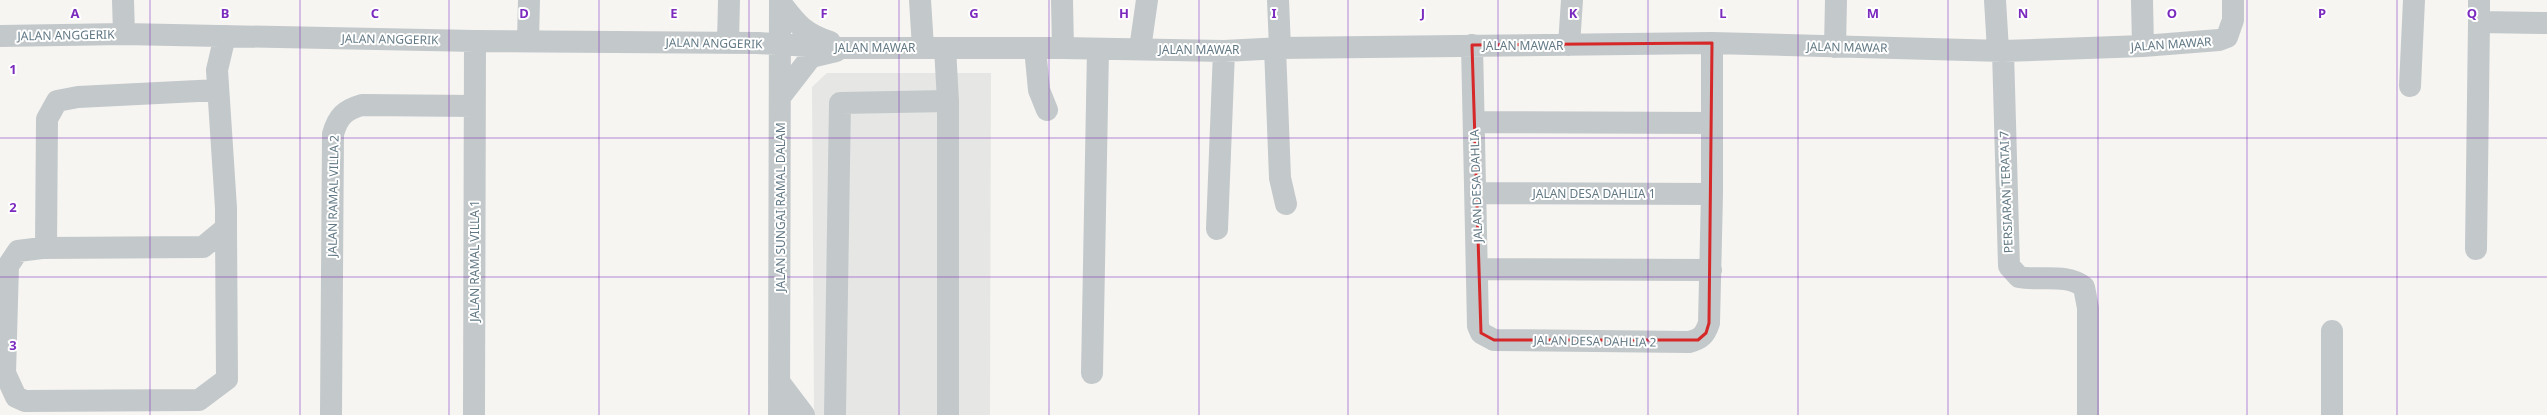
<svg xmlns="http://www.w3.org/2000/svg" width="2547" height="415" font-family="'Noto Sans',sans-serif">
  <rect width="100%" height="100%" fill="#f6f5f2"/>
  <path fill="#e6e7e5" d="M827,73H991L990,415H814L812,87Z"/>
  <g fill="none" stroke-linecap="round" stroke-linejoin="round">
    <path stroke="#c3c8ca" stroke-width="22" d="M123,0L124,34
      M920,0L923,47
      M1062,0L1063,48
      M1278,0L1280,48
      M1995,0L1998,50
      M2142,0L2143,46
      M2479,0V22L2547,23
      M780,2C797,24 803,33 830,42
      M0,36L124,34L475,41L757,43L847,48H1063L1224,51L1280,48L1712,43L2003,51L2143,46L2219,40L2227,37L2233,20V0
      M225,36L217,70L226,208V228L227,379L199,400L25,401L16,397L5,373L8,266L18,251L42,248L203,247L226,228
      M528,41L529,0
      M728,43L729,0
      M1472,45L1478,326L1481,333L1494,340L1689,342C1701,339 1705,335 1709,323L1712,194V43
      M1569,45L1572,0
      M1835,47L1836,0
      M945,48L948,101V415
      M1035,48L1039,90L1047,110
      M1275,48L1280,178L1286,204
      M1140,49L1147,0
      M2003,51L2009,266L2019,277C2040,281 2067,273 2084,287L2088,308V415
      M2410,86L2414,0
      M780,97L811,57L836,51
      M1474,122L1712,123
      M1476,193L1712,194
      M1217,229L1224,51
      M46,248L47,119L57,101L78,97L218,90
      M2476,249L2479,22
      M1478,269L1711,270
      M1092,373L1098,49
      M779,382L804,415
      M331,415L333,134C338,116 345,110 362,105L474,106
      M474,415L475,41
      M779,415L780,0
      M835,415L840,103L948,101
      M2332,415V331"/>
  </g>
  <path fill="none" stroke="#d62828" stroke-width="3" stroke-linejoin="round" d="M1712,43L1709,323L1706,333L1698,340H1494L1481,333L1472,45Z"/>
  <path fill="none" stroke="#7b2cbf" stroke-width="1" stroke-opacity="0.55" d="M150,0V415M300,0V415M449,0V415M599,0V415M749,0V415M899,0V415M1049,0V415M1199,0V415M1348,0V415M1498,0V415M1648,0V415M1798,0V415M1948,0V415M2098,0V415M2247,0V415M2397,0V415M0,138H2547M0,277H2547"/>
  <g text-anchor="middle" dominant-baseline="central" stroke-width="4" stroke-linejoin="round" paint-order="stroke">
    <g font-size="12" fill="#627985" stroke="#fff">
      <text transform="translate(66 35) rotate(-1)">JALAN ANGGERIK</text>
      <text transform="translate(390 39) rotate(1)">JALAN ANGGERIK</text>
      <text transform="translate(714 43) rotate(1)">JALAN ANGGERIK</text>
      <text transform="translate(2171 44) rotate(-4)">JALAN MAWAR</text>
      <text x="1523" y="45">JALAN MAWAR</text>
      <text x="875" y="47">JALAN MAWAR</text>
      <text transform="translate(1847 47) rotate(1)">JALAN MAWAR</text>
      <text x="1199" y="49">JALAN MAWAR</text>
      <text transform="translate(1476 186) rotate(-92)">JALAN DESA DAHLIA</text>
      <text transform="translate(2006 192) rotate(-92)">PERSIARAN TERATAI 7</text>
      <text x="1594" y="193">JALAN DESA DAHLIA 1</text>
      <text transform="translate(333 196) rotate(-89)">JALAN RAMAL VILLA 2</text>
      <text transform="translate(780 207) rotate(-90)">JALAN SUNGAI RAMAL DALAM</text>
      <text transform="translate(474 261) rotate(-90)">JALAN RAMAL VILLA 1</text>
      <text transform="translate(1595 341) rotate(1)">JALAN DESA DAHLIA 2</text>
    </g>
  </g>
  <g font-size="13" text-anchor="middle" font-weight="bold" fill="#7b2cbf" stroke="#fff" stroke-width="4" stroke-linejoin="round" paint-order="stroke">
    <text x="75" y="18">A</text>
    <text x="225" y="18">B</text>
    <text x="375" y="18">C</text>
    <text x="524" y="18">D</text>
    <text x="674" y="18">E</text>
    <text x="824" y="18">F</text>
    <text x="974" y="18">G</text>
    <text x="1124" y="18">H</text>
    <text x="1274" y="18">I</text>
    <text x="1423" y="18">J</text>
    <text x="1573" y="18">K</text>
    <text x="1723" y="18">L</text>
    <text x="1873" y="18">M</text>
    <text x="2023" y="18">N</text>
    <text x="2172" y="18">O</text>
    <text x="2322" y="18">P</text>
    <text x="2472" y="18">Q</text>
    <text x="13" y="74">1</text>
    <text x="13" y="212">2</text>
    <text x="13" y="350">3</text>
  </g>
</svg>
